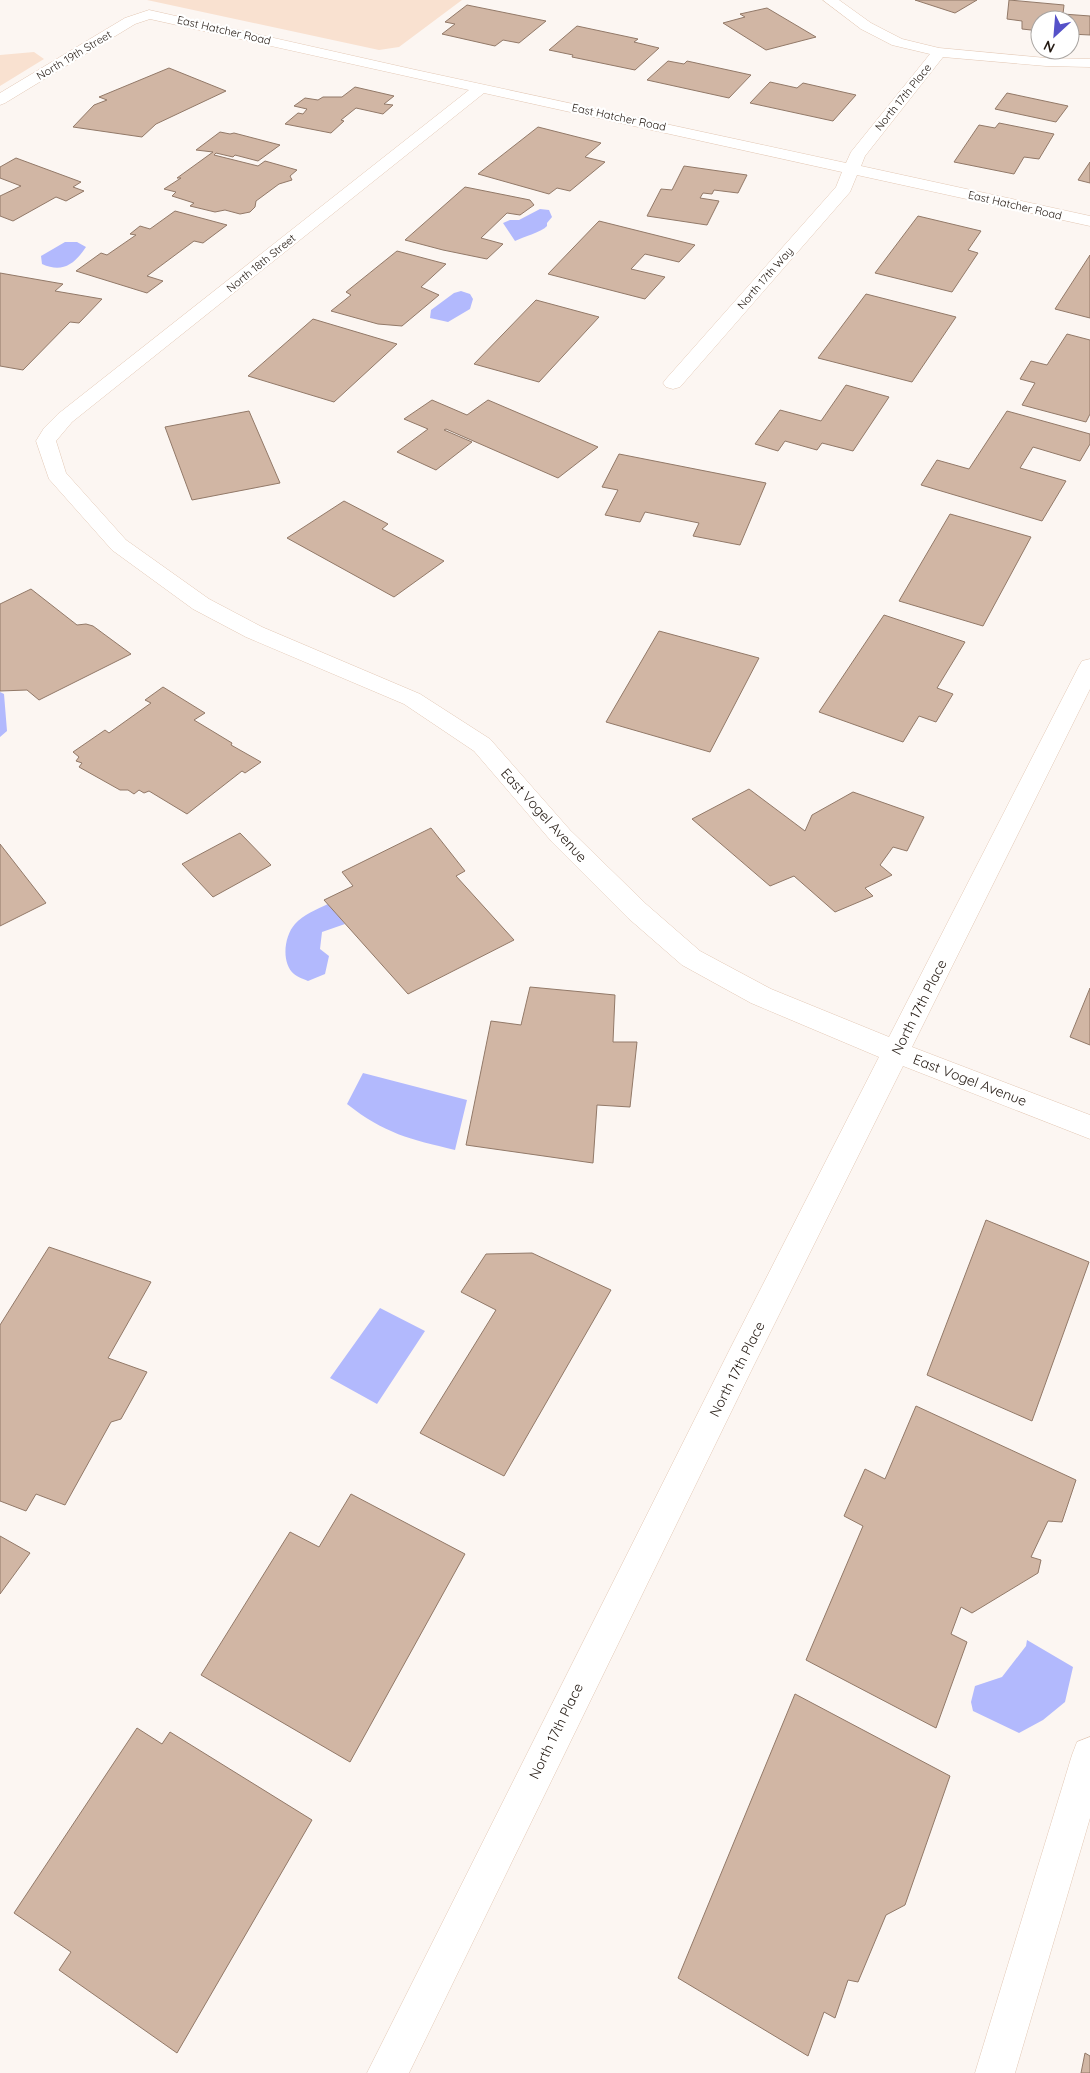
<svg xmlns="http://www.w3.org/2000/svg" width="1090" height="2073" font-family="Quicksand,sans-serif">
  <rect width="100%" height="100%" fill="#fcf6f2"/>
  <path fill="#f9e1d0" d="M147,0H462L399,47L379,50Z
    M34,52L44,59L0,86V55Z"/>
  <path fill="#b2b9fd" d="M540,209L549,210L552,217L547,223V226C542,232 523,237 515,241L503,223L510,220H519Z
    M65,242H77L86,247C74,265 62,273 42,264L41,256Z
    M461,291L470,294L473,299L470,309L448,322L430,318L431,310L454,293Z
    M0,692L4,694L7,731L0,737Z
    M328,904L345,924L322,932L320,949L329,956L325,974L308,981C304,979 297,977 294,974C281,963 284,936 295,924C303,915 317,909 328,904Z
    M363,1073L467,1100L455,1150C410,1139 385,1134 347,1104Z
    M380,1308L425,1331L377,1404L330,1378Z
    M1027,1640L1073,1667L1065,1702L1043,1720L1019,1733L973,1711L971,1702L975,1686L1002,1677L1026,1646Z"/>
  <path fill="#d1b6a4" stroke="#927968" d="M915,0H977L955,13Z
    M1009,0L1064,5L1063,14L1090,16V35L1070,34V20H1040V31L1022,29V21L1007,19Z
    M467,5L546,21L519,43L503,40L495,46L442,34L455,24L445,22Z
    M767,8L816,37L766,50L723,23L745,17L740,14Z
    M577,26L638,39L634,42L659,48L635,70L572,57L573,55L549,50Z
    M668,61L684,64L687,61L751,75L729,98L647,80Z
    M169,68L226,91L156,124L142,137L73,127L94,105L107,100L99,97Z
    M770,82L797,88L803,83L856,95L833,121L750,103Z
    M355,87L394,96L384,104L393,105L383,114L356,108L341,120L344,121L331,133L285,124L298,113L303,114L307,109L294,106L305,98L318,100L323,97H342Z
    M1007,93L1068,106L1056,122L995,109Z
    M999,123L1054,134L1039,159L1024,157L1014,174L954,162L979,125L995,128Z
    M538,127L601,143L585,157L605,162L570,191L557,188L549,194L478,174Z
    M220,132L230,134L234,133L280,145L258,161L235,155L233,157L216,153L214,155L258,166L265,161L297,170L290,176L292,180L279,184L256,201L255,207L250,212L240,214L225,210L215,212L190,206L194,203L172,196L176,192L164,189L181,178H177L213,152L196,150Z
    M16,158L81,182L73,187L84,191L66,201L56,197L13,221L0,216V196L21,186L0,178V167Z
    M1090,162V183L1078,180Z
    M684,166L747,175L738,193L714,190L712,194L703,193L700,198L719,201L707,225L647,216L661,189L672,190Z
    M465,187L530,200L534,205L520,215L507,213L481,238L503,244L487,259L443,250L405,240Z
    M175,211L227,225L203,243L194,241L147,276L163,281L147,293L76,271L101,253L107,255L136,235L130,234L140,226L150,229Z
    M918,216L981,231L968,250L978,253L952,292L875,273Z
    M599,221L695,245L679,262L645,254L631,269L665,277L645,299L548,274Z
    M397,251L446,264L421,287L439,295L402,326L378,324L331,311L351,295L346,292Z
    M1090,255V318L1055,309Z
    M0,273L63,284L55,291L102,299L79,323L70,322L23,370L0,366Z
    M866,294L956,317L912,382L818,358Z
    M536,300L599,317L539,382L474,364Z
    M313,319L397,344L334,402L248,376Z
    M1067,334L1090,340V414L1086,422L1022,405L1035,383L1020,379L1031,361L1047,365Z
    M846,385L889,397L853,451L822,443L817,450L785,441L778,451L755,444L780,410L821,421Z
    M432,400L467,415L488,400L598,447L558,478L446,429L444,430L472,442L436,470L397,452L428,429L404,419Z
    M249,411L280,483L192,500L165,427Z
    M1007,411L1090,434V444L1080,461L1033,447L1020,468L1066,481L1042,521L921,485L937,460L969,469Z
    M619,454L766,483L740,545L693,536L699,523L645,512L640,522L605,515L618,490L602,487Z
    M344,501L388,524L382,529L444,561L394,597L287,538Z
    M950,514L1031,537L983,626L899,601Z
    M31,589L77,625L86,624L93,626L131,654L39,700L27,690L0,691V604Z
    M884,615L965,642L937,688L953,694L936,722L919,716L903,742L819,712Z
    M659,631L759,658L710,752L606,722Z
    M163,687L205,713L194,720L232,743L231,745L261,762L245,773L242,771L187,814L149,791L144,793L139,790L134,794L128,790H120L79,767L82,763L76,761L79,757L73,752L105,730L109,733L151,703L145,700Z
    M749,789L805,831L812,815L853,792L924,817L907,851L893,847L880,865L892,875L865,888L873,896L835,912L794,876L770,886L692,819Z
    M431,828L465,871L456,876L514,940L408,994L324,900L353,886L342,872Z
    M240,833L271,865L213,897L182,864Z
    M0,844L46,903L0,926Z
    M530,987L615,995L613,1042H637L630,1107L597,1105L593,1163L466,1145L491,1021L521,1025Z
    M1090,988V1045L1070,1037Z
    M986,1220L1089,1262L1032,1421L927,1375Z
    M49,1247L151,1282L108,1358L147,1372L121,1419L111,1422L65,1505L36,1494L26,1511L0,1501V1325Z
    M532,1253L611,1290L504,1476L420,1433L496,1310L461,1292L486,1254Z
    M916,1406L1076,1480L1062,1522L1048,1521L1031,1557L1041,1560L1038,1573L972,1613L961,1607L951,1634L967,1642L936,1728L806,1660L863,1526L844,1516L865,1469L885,1479Z
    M351,1494L465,1554L350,1762L201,1675L290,1532L319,1547Z
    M0,1536L30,1553L0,1594Z
    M795,1694L950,1776L905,1905L886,1915L858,1982L848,1980L835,2018L824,2012L808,2056L678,1978Z
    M137,1728L162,1744L170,1732L312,1820L177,2053L59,1970L71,1952L14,1913Z
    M1085,2053L1090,2056V2073H1081Z"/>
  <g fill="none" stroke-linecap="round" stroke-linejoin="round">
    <g stroke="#e3c8b5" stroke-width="1">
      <path id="minor" d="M823,0H839L871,23L902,39L939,48L1046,58L1090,59V67L1046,66L943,57L865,156L861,166L1090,216V226L857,175L850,192L680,387L673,389L666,387L663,383L666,379L836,187L842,172L484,93L72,422L56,441L66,473L126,540L209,599L262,627L420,694L490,739L570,830L646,904L700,951L771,989L889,1037L1079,666L1082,661L1090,659V689L912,1047L1090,1115V1139L903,1066L753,1367L409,2073H367L731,1347L879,1057L751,1003L682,965L628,918L552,842L474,751L404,704L246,637L193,609L112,550L49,479L36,441L44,428L58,414L469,90L150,19L135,24L5,103L0,105V93L125,18L149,10L416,70L846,163L851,152L930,54L892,45L861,29Z
        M1090,1737V1818L1015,2073H975L1072,1755L1077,1742Z"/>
    </g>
    <use href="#minor" fill="#fff" fill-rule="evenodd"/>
  </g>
  <g text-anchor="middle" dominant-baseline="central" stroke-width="4.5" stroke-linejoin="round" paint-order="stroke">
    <g font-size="11" fill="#221811" stroke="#fff">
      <text transform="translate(224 30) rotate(13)">East Hatcher Road</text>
      <text transform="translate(74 55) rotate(-31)">North 19th Street</text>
      <text transform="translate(903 97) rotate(-51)">North 17th Place</text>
      <text transform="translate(619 117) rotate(12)">East Hatcher Road</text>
      <text transform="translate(1015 205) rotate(13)">East Hatcher Road</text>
      <text transform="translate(261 263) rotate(-39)">North 18th Street</text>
      <text transform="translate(765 278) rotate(-49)">North 17th Way</text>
    </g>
    <g font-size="14" fill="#221811" stroke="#fff">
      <text transform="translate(544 815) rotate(48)">East Vogel Avenue</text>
      <text transform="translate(919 1007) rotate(-63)">North 17th Place</text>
      <text transform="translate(970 1080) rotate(21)">East Vogel Avenue</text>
      <text transform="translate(737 1369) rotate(-63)">North 17th Place</text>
      <text transform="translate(556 1731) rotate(-64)">North 17th Place</text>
    </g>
  </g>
  <g transform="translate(1055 35) rotate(206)"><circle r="24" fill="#ffffff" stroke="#a7a3a0"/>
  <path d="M0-4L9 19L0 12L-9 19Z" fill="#5551c8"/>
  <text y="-8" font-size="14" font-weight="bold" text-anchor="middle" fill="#221811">N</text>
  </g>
</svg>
